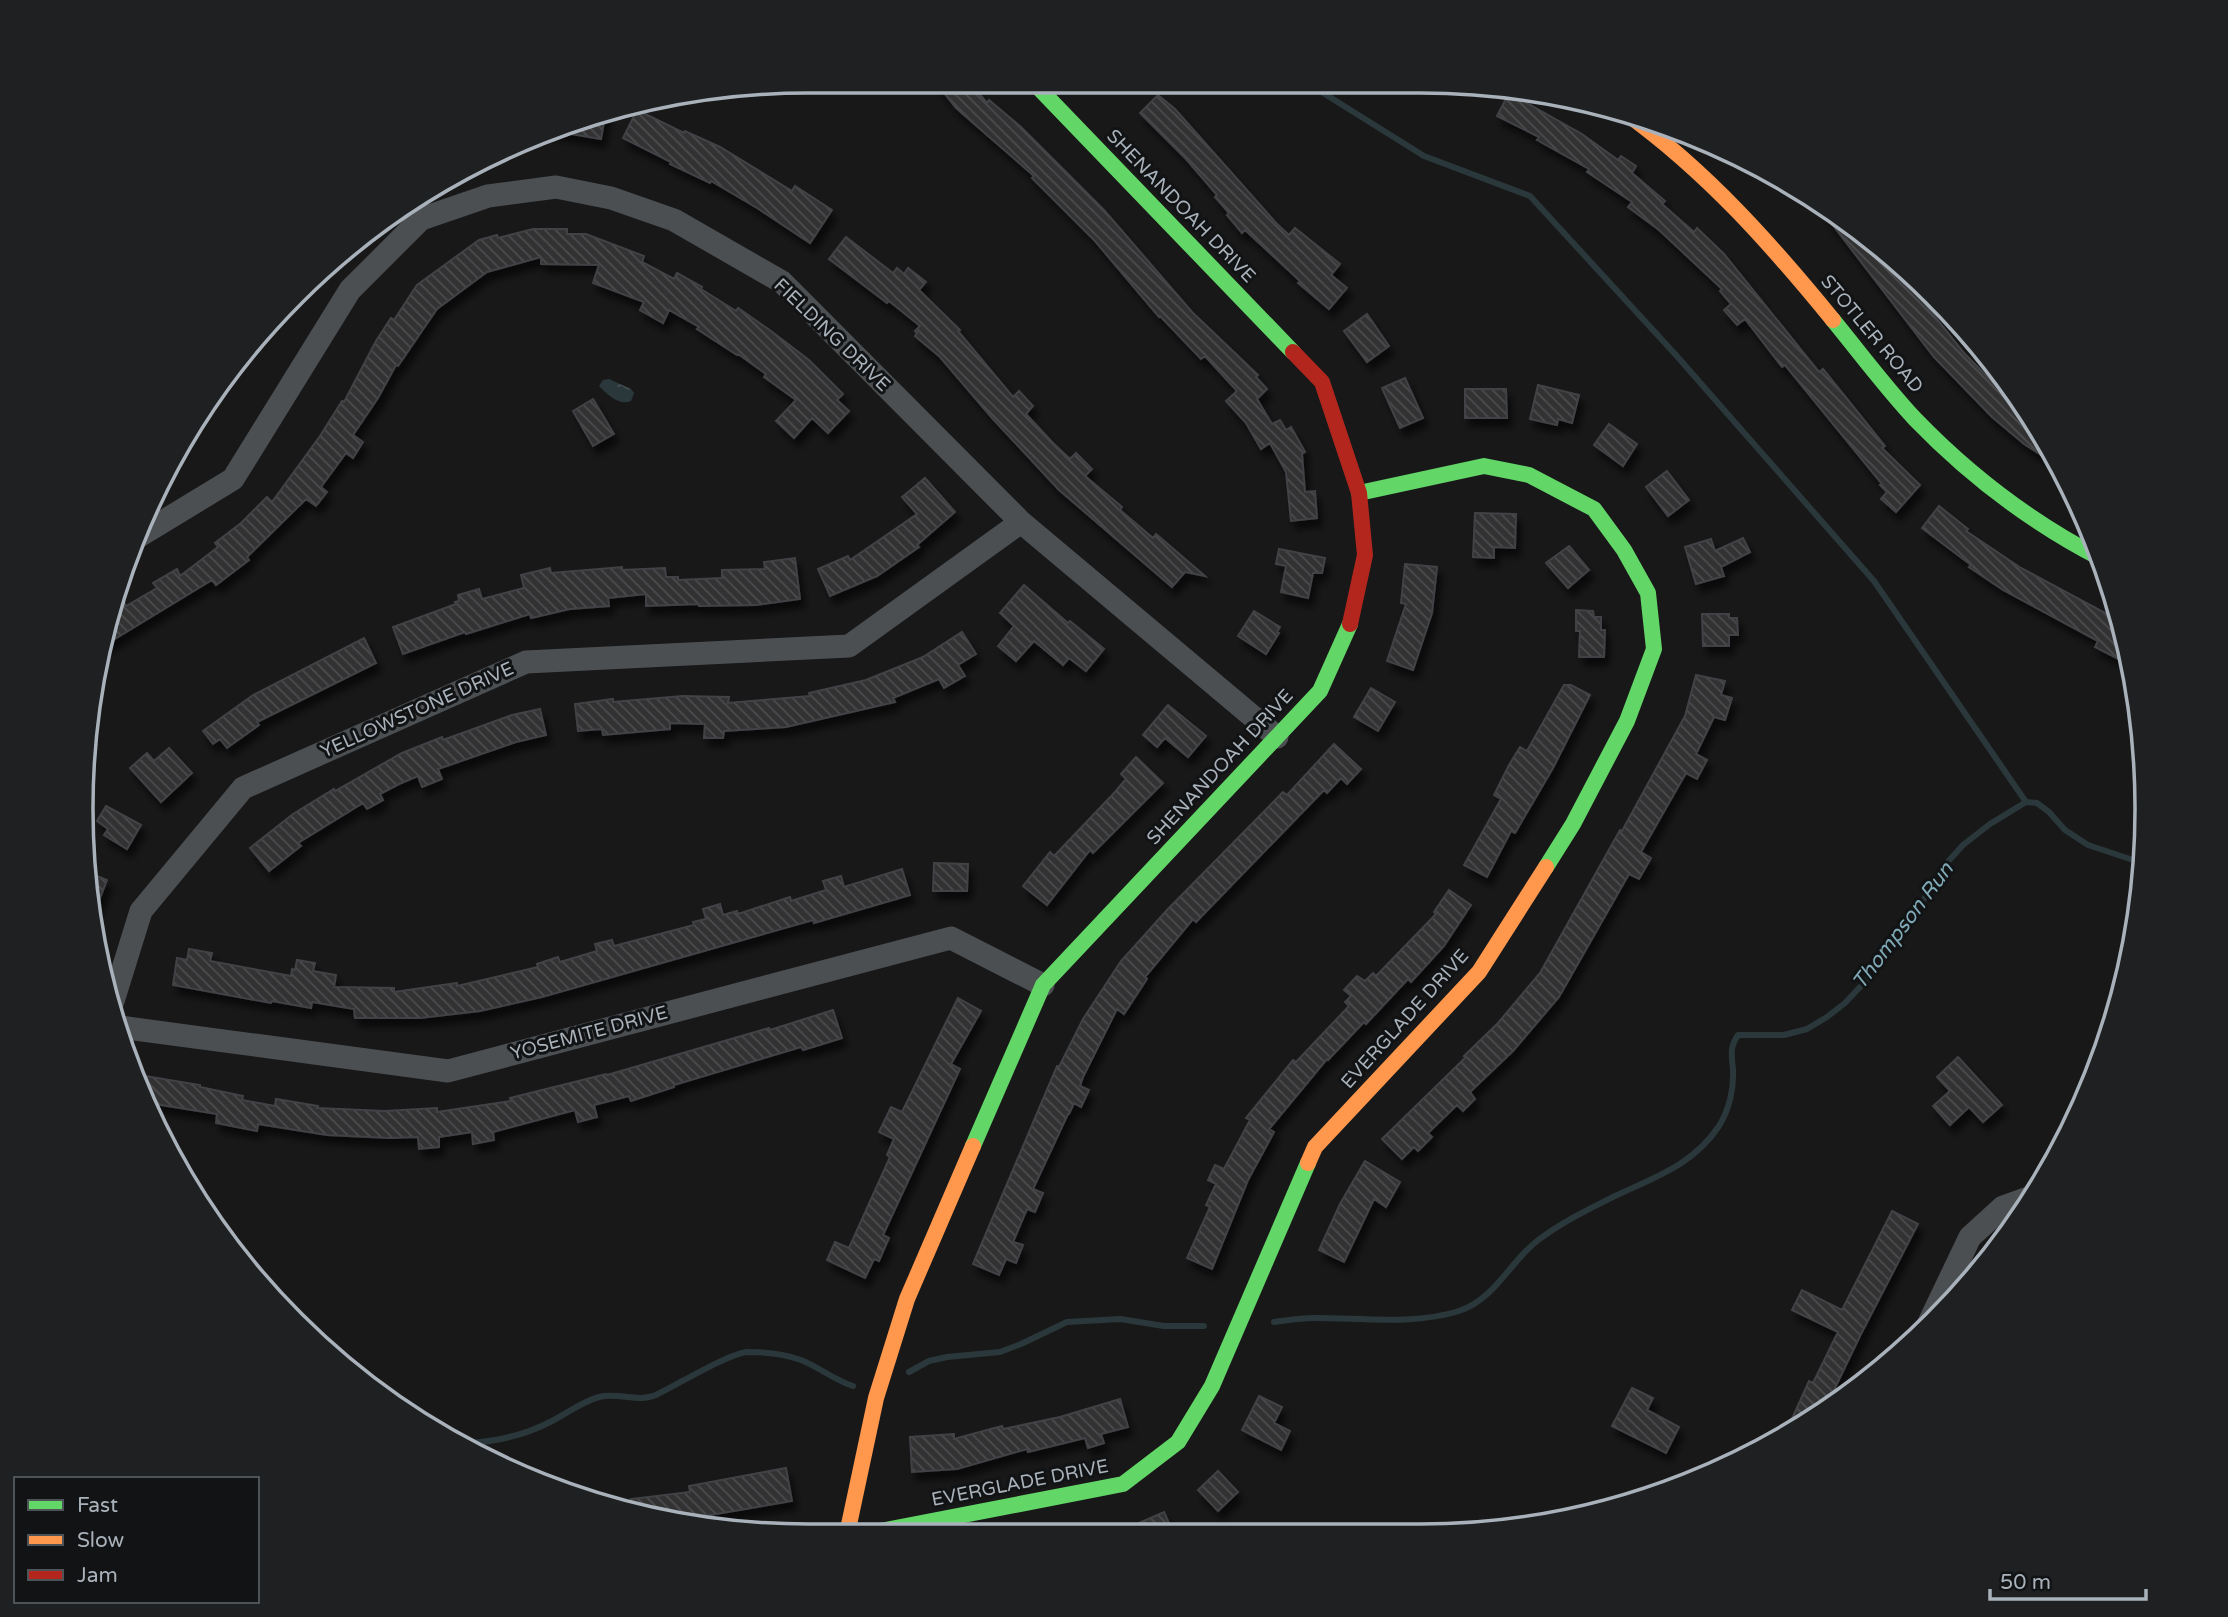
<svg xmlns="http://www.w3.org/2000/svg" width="2228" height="1617" font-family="'Varela Round',sans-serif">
  <defs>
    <pattern id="water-ripples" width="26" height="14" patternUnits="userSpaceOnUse" patternTransform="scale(1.75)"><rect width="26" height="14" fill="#2b383b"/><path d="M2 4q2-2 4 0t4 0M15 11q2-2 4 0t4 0" fill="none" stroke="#475255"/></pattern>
    <pattern id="building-back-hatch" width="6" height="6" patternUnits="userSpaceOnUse" patternTransform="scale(1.75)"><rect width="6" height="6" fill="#313133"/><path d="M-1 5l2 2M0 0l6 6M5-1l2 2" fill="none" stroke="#4c4c4e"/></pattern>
    <filter id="shadow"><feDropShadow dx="4.5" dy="8" stdDeviation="3.5" flood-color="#0009"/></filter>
  </defs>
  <rect width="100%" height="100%" fill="#181819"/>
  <path fill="url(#water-ripples)" d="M609,379L631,389L634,393L631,401C618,406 607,394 599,386L603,380Z"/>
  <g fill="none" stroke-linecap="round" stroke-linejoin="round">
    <path stroke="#2b383b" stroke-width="6" d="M1304,81L1424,156L1530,196L1675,354L1874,581L2026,802
      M1274,1322C1288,1320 1302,1318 1316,1318C1361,1318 1415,1325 1459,1311C1495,1299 1509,1263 1537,1241C1560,1223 1589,1209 1615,1196C1655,1177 1693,1165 1719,1126C1729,1110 1734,1089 1733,1070C1732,1056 1729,1048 1738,1035H1784L1807,1029L1827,1017L1845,1003L1876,970L1901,936L1945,865L1963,845L1990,824L2026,802L2037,803L2049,812L2065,830L2088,845L2145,864
      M909,1372L929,1361L947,1357L1000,1352L1021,1344L1067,1322L1120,1319L1164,1326H1204
      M459,1444C492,1442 522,1437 552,1421C568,1413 581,1402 599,1397C619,1392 637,1403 656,1395C677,1385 729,1353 748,1352C766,1352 785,1354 801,1360C819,1367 834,1380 853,1386"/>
  </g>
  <path fill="url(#building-back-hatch)" stroke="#414345" stroke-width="2" filter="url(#shadow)" d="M934,80H968L987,103L989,100L1021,127L1104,210L1192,312L1258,375L1256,377L1267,389L1257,399L1272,424L1280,420L1286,430L1291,427L1305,452L1302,454L1305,492L1315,491L1317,518L1291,521L1286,472L1270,443L1261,449L1246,423L1226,401L1237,391L1205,356L1201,359L1160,316L1159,317L1095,241L1032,178L1034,176L956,108Z
    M1509,93L1582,134L1618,160L1621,156L1636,166L1632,173L1665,201L1662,204L1694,232L1697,228L1724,254L1819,372L1823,369L1885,446L1882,448L1920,485L1896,512L1881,499L1887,492L1880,485L1882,484L1785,365L1782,367L1745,319L1737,325L1724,310L1731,304L1720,291L1722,289L1659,230L1628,207L1632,202L1587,172L1589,169L1537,140L1539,137L1497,116Z
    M1158,95L1175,109L1277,224L1289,235L1295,228L1340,264L1331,275L1347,288L1329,309L1298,283L1300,281L1245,230L1242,233L1227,215L1229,213L1215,197L1217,195L1186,159L1140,113Z
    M606,110L601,139L548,130L595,114Z
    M637,110L684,133L685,131L720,147L792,191L795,186L832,210L810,243L757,208L711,181L710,183L670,164L671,162L623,138Z
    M1825,208L1879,246L1964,353L2004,394L2028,414L2050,445L2061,468L2024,444L1992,417L1934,357L1822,211Z
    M533,229H567V234H586L644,256L642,262L674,279L677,273L702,287L701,289L736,311L738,308L771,331L809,360L843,394L837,400L849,411L828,433L812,418L794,438L776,421L796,400L764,377L766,374L738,354L737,355L697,329L699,327L669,310L663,323L640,310L644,302L593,283L599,265L541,264V257L487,272L437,309L398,366L396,365L378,398L353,435L363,442L353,458L346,453L321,487L327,492L316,506L306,499L247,557L249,560L216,585L212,580L100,648L109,610L124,602L126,606L157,588L153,583L177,569L180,576L218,547L215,543L241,523L267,497L272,502L320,436L342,401L344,402L376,341L391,318L394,320L417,285L479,240L497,235L498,238Z
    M846,237L893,273L897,268L904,274L908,268L926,282L919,290L960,330L958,331L1013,397L1019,391L1033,406L1026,414L1053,443L1070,459L1076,453L1092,469L1085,476L1122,507L1120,510L1153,538L1156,534L1205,576L1185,572L1172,587L1059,490L992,418L940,357L915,336L917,333L915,331L920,326L889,301L887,303L829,259Z
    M1367,314L1389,346L1367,362L1344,331Z
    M1405,378L1423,418L1400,428L1382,388Z
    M1538,385L1579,395L1572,423L1558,419L1557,425L1530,419Z
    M1465,389H1506L1507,418H1465Z
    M593,399L614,434L593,446L573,411Z
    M1609,424L1637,444L1623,466L1594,445Z
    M1667,471L1689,500L1668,516L1646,487Z
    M925,478L955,512L917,545L919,547L877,576L830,596L818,569L848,556L850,560L917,514L902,497Z
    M1939,506L1968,529L1966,531L2021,568L2120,621L2130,665L2095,647L2098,641L2003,590L1969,567L1971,565L1922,528Z
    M1475,513L1516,514L1515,548L1494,547V558L1473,557Z
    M1743,538L1750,552L1721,567L1724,576L1696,584L1685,547L1711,539L1715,551Z
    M1569,546L1589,570L1568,588L1546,563Z
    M1279,549L1325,558L1322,573H1313L1308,598L1281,592L1286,566L1276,564Z
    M795,558L800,599L756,605L699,606V604L646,606V594L608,598L609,606L570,609L531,618L530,614L466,634L465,632L403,654L393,627L456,604L455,602L459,601L458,595L479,589L482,599L524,588L521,575L550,568L551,573L622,567V570L665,568L666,577H678V580L722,578V570L765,569L764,562Z
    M1405,564L1437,567L1432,613L1413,670L1387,661L1406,604L1401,603Z
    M1024,585L1068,623L1070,621L1104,649L1086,671L1069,658L1063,665L1034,641L1016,661L998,646L1014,626L1000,613Z
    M1576,610L1593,611L1594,617H1601V630H1605L1604,657H1579L1580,631H1576Z
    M1254,611L1280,627L1277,632L1279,633L1266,654L1238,636Z
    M1702,614H1729V618H1737L1738,635H1729V646H1703Z
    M962,632L976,654L958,665L965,676L944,688L939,679L893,698L895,702L786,727L724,731L723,738H704L705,724L670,723V729L603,735L602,729L578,731L575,704L613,699V702L683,696L729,697L728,703L810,696L809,693L866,680L923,657Z
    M364,638L376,663L257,722L259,725L227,748L220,739L213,744L203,731L253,695Z
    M1696,675L1725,681L1721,695L1732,698L1725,720L1714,717L1696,754L1707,760L1697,779L1686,773L1641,852L1651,858L1639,879L1629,874L1559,997L1513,1051L1470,1092L1475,1099L1463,1111L1457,1105L1428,1133L1432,1137L1418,1151L1414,1147L1402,1159L1382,1139L1466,1057L1464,1056L1498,1023L1540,973L1620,830L1622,831L1685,716Z
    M1564,685H1571L1590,695L1553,768L1515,833L1511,831L1487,877L1464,865L1501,799L1494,795L1509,765L1520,747L1527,751Z
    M1371,688L1395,702L1378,731L1354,717Z
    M1168,705L1206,736L1188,757L1165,738L1157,747L1143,735Z
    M540,709L546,735L516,742L438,769L442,779L422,787L418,776L399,784L380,794L383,800L367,809L363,803L298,843L301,846L269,871L250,848L293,814L334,789L335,791L402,753L442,737L443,740L512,715Z
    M1334,744L1361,769L1347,784L1341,778L1327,793L1324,790L1196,922L1193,919L1145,977L1147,979L1124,1014L1117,1009L1083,1077L1080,1086L1089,1090L1081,1107L1074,1103L1069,1114H1068L1033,1189L1043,1193L1035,1212L1027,1209L1013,1242L1023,1245L1016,1263L1006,1259L999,1275L973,1264L1057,1066L1059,1067L1083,1019L1121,961L1167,910L1283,792L1287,795Z
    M169,748L192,773L161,802L130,768L147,753L154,761Z
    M1136,757L1163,783L1093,853L1090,850L1047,905L1023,886L1050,852L1054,856L1115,792L1126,779L1121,774Z
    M106,806L141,825L127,849L104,835L108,829L97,821Z
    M934,863L968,864L967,891H933Z
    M902,869L910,895L814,923L813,920L542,997L480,1011L420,1018H355L354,1009L312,1002L311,1008L272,1001L271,1003L173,985L177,958L187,960L189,949L212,953L210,961L291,976L292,969L295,970L297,960L315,963L313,971L336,975L334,987L394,988V992L457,983V986L538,967L537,964L558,957L560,962L597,951L595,944L612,940L614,946L694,925L693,922L706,919L703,909L720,904L723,915L737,911L738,914L790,897L791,901L826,890L823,881L841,876L844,887Z
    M87,872L107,880L91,921L87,904Z
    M1449,890L1471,905L1444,946L1411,982L1408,979L1366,1024L1364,1022L1328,1060L1327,1059L1269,1129L1274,1132L1248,1180L1212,1269L1187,1258L1210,1207L1206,1205L1216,1184L1208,1180L1215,1165L1224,1169L1250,1120L1246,1118L1293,1060L1296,1062L1349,1006L1345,1002L1351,996L1344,990L1357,976L1365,981L1373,973L1376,976L1436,914L1434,912Z
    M958,998L981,1011L951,1064L960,1069L883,1235L889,1238L879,1261L874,1259L865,1278L827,1260L835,1242L849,1248L890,1157L887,1155L894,1139L879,1132L891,1107L902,1112Z
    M833,1010L842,1038L803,1050L801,1047L674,1085V1087L631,1101L629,1096L594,1105L597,1117L578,1122L575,1110L493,1132L494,1140L473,1144L472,1132L439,1137V1147L419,1149L418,1137L390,1138L327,1135L258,1124L257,1131L216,1123L217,1114L143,1102L133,1074L200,1085V1087L243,1096L242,1100L275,1106L276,1099L318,1106L317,1108L385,1111L437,1108V1112L511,1101L510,1098L606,1074L607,1075L769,1028L770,1030Z
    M1958,1057L2002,1105L1983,1122L1969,1107L1950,1125L1933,1106L1950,1091L1937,1077Z
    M1365,1161L1400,1182L1386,1207L1374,1199L1344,1262L1319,1250L1340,1204Z
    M1892,1211L1918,1224L1861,1334L1833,1392L1840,1395L1786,1432L1809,1381L1813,1383L1838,1332L1792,1310L1802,1290L1842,1310Z
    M1632,1388L1653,1398L1647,1410L1679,1427L1666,1453L1612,1426Z
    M1259,1396L1282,1407L1274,1423L1290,1431L1281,1450L1242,1430Z
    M1120,1399L1128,1427L1101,1434L1104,1443L1088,1448L1085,1438L1028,1452L1027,1449L957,1469L912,1472L910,1437L954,1434V1439L1002,1426L1003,1429L1060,1417Z
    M786,1468L792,1501L675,1521L633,1514L631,1499L690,1492L689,1486Z
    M1218,1471L1238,1492L1218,1511L1198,1490Z
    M1164,1512L1173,1532L1116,1533Z"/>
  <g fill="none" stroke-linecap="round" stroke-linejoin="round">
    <path stroke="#4c4f52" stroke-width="23" d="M406,202L421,219
      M136,538L233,479L350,290L421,219L488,196L556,187L611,198L674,220L782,282L1021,522L1277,737
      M113,1001L141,911L243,788L526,662L849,646L1021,522
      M120,1027L448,1071L951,938L1043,985
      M1927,1327L1970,1237L2003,1207L2031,1197"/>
    <path stroke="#63d668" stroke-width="16" d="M1032,81L1293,352
      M1833,320C1860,353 1886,388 1915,419C1970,476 2032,523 2102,559
      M1359,493L1484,466L1529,475L1594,509L1624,550L1648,593L1654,649L1627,721L1573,824L1546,867
      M973,1146L1043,985L1320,691L1350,624
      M865,1534L1123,1484L1178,1442L1212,1386L1308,1163"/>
    <path stroke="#ff974d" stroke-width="16" d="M1627,114C1707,172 1771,244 1833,320
      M1308,1163L1315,1147L1479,972L1546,867
      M847,1534L876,1398L907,1299L973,1146"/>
    <path stroke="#b3261e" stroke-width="16" d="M1293,352L1322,382L1359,493L1365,555L1350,624"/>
  </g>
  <g text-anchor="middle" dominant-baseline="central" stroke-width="6" stroke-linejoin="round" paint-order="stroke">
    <g font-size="19" fill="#a9b2ba" stroke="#121315">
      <text transform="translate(1181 206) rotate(46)">SHENANDOAH DRIVE</text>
      <text transform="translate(1872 334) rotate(50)">STOTLER ROAD</text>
      <text transform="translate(832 335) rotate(44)">FIELDING DRIVE</text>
      <text transform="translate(417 710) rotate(-24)">YELLOWSTONE DRIVE</text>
      <text transform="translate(1220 767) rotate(-47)">SHENANDOAH DRIVE</text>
      <text transform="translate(1405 1019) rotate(-48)">EVERGLADE DRIVE</text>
      <text transform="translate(589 1033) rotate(-15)">YOSEMITE DRIVE</text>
      <text transform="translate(1020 1483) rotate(-11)">EVERGLADE DRIVE</text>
    </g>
    <g font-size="21" font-style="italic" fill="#7fa9b6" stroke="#121315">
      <text transform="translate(1903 926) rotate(-53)">Thompson Run</text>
    </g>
  </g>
  <path d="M0 0H2228V1617H0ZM808 93H1420A715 715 0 0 1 2135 808V809A715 715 0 0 1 1420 1524H808A715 715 0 0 1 93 809V808A715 715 0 0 1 808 93Z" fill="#1e2022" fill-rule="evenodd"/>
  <path fill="none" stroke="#a9b2ba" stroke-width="3.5" d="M808 93H1420A715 715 0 0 1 2135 808V809A715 715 0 0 1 1420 1524H808A715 715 0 0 1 93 809V808A715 715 0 0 1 808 93Z"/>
  <rect x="14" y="1477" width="245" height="126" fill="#121315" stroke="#4e5357" stroke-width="2"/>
  <rect x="28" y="1500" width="35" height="10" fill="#63d668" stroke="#4e5357" stroke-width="2"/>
  <text x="77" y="1512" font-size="21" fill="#a9b2ba">Fast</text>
  <rect x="28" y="1535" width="35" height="10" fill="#ff974d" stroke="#4e5357" stroke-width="2"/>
  <text x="77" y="1547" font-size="21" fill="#a9b2ba">Slow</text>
  <rect x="28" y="1570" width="35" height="10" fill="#b3261e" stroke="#4e5357" stroke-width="2"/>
  <text x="77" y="1582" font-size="21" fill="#a9b2ba">Jam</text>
  <path d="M1990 1589v10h156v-10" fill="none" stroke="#a9b2ba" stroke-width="3.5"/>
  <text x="2000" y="1589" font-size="21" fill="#a9b2ba" stroke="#121315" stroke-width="5" paint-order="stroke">50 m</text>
</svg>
